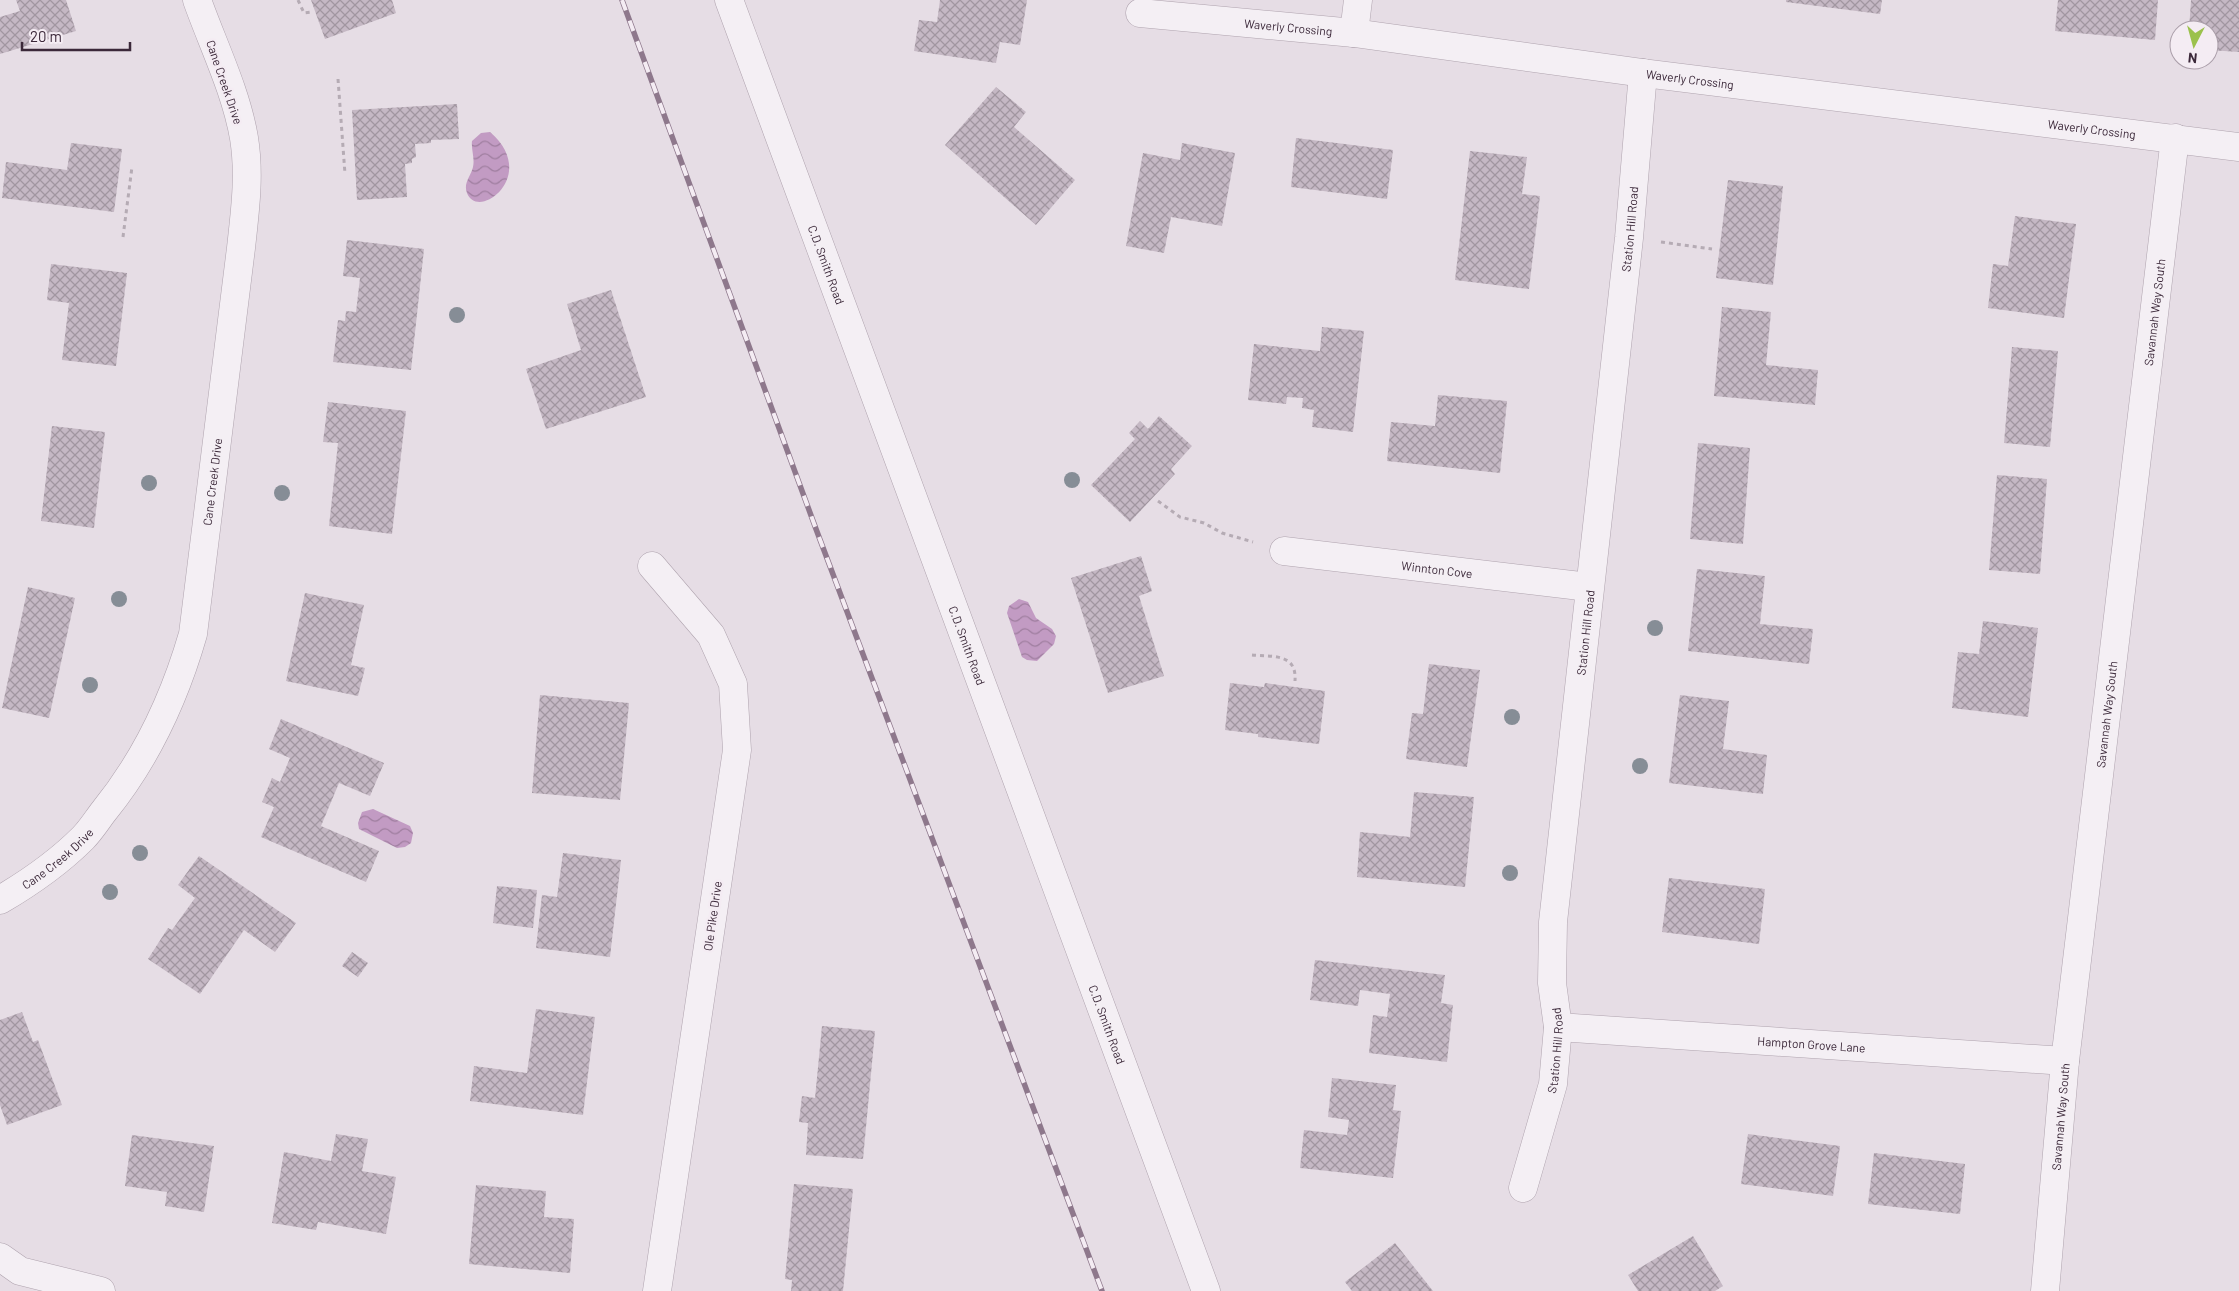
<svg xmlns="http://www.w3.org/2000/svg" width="2239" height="1291" font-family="Barlow,sans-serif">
  <defs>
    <pattern id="water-waves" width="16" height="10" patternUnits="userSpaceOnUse" patternTransform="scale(1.25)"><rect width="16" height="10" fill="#c29bc3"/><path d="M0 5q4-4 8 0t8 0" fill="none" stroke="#9f7e9f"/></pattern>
    <pattern id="building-cross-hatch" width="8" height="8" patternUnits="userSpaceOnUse" patternTransform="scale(1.25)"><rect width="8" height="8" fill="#c5b8c4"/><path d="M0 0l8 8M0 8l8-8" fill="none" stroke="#a196a0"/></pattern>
  </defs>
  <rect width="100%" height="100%" fill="#e6dde5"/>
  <path fill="url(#water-waves)" d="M490,132C540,175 478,222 467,193C463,183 471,176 473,167C475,159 471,149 472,141L481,133Z
    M1019,599L1028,602L1036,618L1052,629L1056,636L1054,644L1037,661L1027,660L1022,657L1007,613L1009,606Z
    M373,809L410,826L413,833L411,843L405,847L397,848L359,829L358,823L362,812Z"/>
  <path fill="url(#building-cross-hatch)" d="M16,0H66L76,31L0,54V17L20,11Z
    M311,0H392L396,13L325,39Z
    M940,0H1027L1020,45L1000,42L996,63L914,51L919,20L937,22Z
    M1786,0H1882L1880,14L1786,2Z
    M2058,0H2158L2155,40L2055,31Z
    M2191,0H2239V52L2209,50V30H2189Z
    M996,87L1026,112L1014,127L1075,180L1036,225L945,145Z
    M457,104L459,139L431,140V143L415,144L416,157L412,159V163L405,164L407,197L357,200L352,110Z
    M1296,138L1393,150L1387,199L1291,187Z
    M71,143L122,149L114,212L2,198L6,162L67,170Z
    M1182,143L1235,153L1222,226L1171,217L1164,253L1126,246L1143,153L1180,160Z
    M1470,151L1527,157L1522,194L1540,196L1529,289L1455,280Z
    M1728,180L1783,186L1773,285L1716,278Z
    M2015,216L2076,224L2064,318L1988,308L1993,264L2008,266Z
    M347,240L424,249L411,370L333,362L338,320L345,321L346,311L356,312L360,278L343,276Z
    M51,264L127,273L116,366L62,360L69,303L47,300Z
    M611,290L646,397L546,429L526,369L581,350L567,304Z
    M1722,307L1771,312L1766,365L1818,370L1815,405L1714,396Z
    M1322,327L1364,331L1353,432L1312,427L1314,410L1302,408L1303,398L1287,397L1286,404L1248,400L1254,344L1320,351Z
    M2012,347L2058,351L2050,447L2004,443Z
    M1438,395L1507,401L1500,473L1387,461L1391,422L1435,426Z
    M328,402L406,411L392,534L329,526L338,443L323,442Z
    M1159,416L1192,446L1171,469L1175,474L1130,522L1091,485L1135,439L1129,433L1140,421L1148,429Z
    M52,426L105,432L94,528L41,521Z
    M1698,443L1750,448L1743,544L1690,539Z
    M1997,475L2047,479L2040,574L1989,570Z
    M1141,556L1152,591L1139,596L1164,676L1108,693L1071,578Z
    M1697,569L1765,576L1760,624L1813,629L1809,664L1688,651Z
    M28,587L75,598L49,718L2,708Z
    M305,593L364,605L351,665L365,668L358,696L286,681Z
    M1983,621L2038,628L2028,717L1952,708L1958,652L1979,654Z
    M1429,664L1480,670L1467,767L1406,759L1412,713L1423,714Z
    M1230,683L1264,687L1265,683L1325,691L1319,744L1258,737V734L1225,730Z
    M540,695L629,703L620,800L532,793Z
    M1680,695L1729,701L1723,749L1767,755L1763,794L1669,783Z
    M281,719L384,763L370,796L339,783L321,826L379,851L366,882L261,837L274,807L262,802L272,778L280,782L290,758L269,749Z
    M1414,792L1474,797L1465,887L1357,877L1360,832L1410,837Z
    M563,853L621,860L610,957L536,948L542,895L557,897Z
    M199,856L296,923L275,952L244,930L200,994L148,959L168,928L172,930L195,898L178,885Z
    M1669,878L1765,889L1759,944L1662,932Z
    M497,886L537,890L533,928L493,923Z
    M352,952L368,963L358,977L342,966Z
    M1315,960L1445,975L1441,1003L1453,1005L1447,1062L1369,1053L1373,1015L1387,1017L1390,994L1360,990L1358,1006L1310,1000Z
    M536,1009L595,1017L583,1115L470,1101L474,1066L527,1073Z
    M22,1012L33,1042L38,1040L62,1105L7,1125L0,1105V1020Z
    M822,1026L875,1031L863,1159L806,1155L808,1123L799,1122L802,1096L815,1098Z
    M1332,1078L1396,1085L1393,1110L1401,1111L1393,1178L1300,1168L1304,1130L1347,1135L1349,1120L1328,1117Z
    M336,1134L368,1139L362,1171L396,1177L386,1234L318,1222L316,1230L272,1223L284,1152L331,1161Z
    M1748,1134L1840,1146L1833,1196L1741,1184Z
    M132,1135L214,1146L204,1212L165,1206L167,1192L125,1186Z
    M1874,1153L1965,1164L1960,1214L1868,1204Z
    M794,1184L853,1189L843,1291H791L792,1280L785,1279Z
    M476,1185L546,1191L544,1217L574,1219L570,1273L469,1264Z
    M1693,1236L1723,1286L1715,1291H1638L1628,1275Z
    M1395,1243L1433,1291H1352L1345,1282Z"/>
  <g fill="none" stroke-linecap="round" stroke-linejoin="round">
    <g stroke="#afa3ae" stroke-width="29">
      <g id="minor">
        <path id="s1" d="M729,0L1206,1291"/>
        <path id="s2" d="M1140,13L1354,33L1643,73L2239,147"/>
        <path d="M1354,33L1358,0"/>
        <path id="s3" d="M1284,551L1589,587"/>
        <path d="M652,566L711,635L733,684L737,750L657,1291"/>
        <path id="s4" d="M0,900C29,883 59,862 83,838C91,830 97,820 104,811C147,758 174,700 193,634L241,248C245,211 250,175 244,138C236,91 213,45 197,0"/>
        <path id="s5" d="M1558,1027L2065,1061"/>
        <path id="s6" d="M1523,1188L1553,1084L1558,1027L1552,983L1553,922L1629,238L1643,73"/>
        <path d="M0,1257L20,1271L101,1291"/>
        <path id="s7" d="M2045,1291L2065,1061L2175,138"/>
      </g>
    </g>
    <path stroke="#b5abb4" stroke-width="3" stroke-dasharray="4 4" stroke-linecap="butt" d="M298,0L304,13L312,12
      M338,79L345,174
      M123,237L132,167
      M1661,242L1712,249
      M1158,501L1180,517L1204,523L1222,533L1253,542
      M1252,655C1273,657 1297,653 1295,681"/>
    <use href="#minor" stroke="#f4eff4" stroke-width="28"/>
    <g stroke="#8e788c" stroke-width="5.5">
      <path id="rail" d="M622,0L816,529L1102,1291"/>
    </g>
    <use href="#rail" stroke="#f4ecf3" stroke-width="4" stroke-dasharray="11" stroke-linecap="butt"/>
  </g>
  <g fill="#868d96">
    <circle cx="457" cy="315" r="8"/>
    <circle cx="1072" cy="480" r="8"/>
    <circle cx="149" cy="483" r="8"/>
    <circle cx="282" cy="493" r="8"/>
    <circle cx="119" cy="599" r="8"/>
    <circle cx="1655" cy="628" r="8"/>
    <circle cx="90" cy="685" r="8"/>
    <circle cx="1512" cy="717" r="8"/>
    <circle cx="1640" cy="766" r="8"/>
    <circle cx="140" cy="853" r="8"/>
    <circle cx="1510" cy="873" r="8"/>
    <circle cx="110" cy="892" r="8"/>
  </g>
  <g text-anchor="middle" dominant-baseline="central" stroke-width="5" stroke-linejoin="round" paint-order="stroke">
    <g font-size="12" fill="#3b2839" stroke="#f4ecf3">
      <text stroke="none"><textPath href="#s2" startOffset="149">Waverly Crossing</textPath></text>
      <text stroke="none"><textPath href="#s2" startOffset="554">Waverly Crossing</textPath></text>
      <text transform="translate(225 82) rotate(71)">Cane Creek Drive</text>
      <text stroke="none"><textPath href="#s2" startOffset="959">Waverly Crossing</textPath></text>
      <text stroke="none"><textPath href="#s6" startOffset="968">Station Hill Road</textPath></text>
      <text stroke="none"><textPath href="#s1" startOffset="282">C.D. Smith Road</textPath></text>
      <text stroke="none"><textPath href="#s7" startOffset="985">Savannah Way South</textPath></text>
      <text stroke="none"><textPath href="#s4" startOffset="491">Cane Creek Drive</textPath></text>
      <text stroke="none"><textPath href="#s3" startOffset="154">Winnton Cove</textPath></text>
      <text stroke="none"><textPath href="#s6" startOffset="562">Station Hill Road</textPath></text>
      <text stroke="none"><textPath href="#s1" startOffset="688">C.D. Smith Road</textPath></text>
      <text stroke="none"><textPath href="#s7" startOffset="580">Savannah Way South</textPath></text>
      <text stroke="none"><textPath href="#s4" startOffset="71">Cane Creek Drive</textPath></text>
      <text transform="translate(712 916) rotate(-82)">Ole Pike Drive</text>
      <text stroke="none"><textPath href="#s1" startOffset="1092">C.D. Smith Road</textPath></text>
      <text stroke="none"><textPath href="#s5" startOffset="254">Hampton Grove Lane</textPath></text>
      <text stroke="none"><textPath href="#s6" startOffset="142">Station Hill Road</textPath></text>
      <text stroke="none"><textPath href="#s7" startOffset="175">Savannah Way South</textPath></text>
    </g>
  </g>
  <g transform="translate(2194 45) rotate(186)"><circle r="24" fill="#f4ecf3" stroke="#aa9ea9"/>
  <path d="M0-4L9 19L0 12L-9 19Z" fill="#9bc14c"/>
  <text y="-8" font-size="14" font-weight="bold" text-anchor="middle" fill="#3b2839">N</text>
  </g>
  <path d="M22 42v8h108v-8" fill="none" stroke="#3b2839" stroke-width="2.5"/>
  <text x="30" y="42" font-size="15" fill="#3b2839" stroke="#f4ecf3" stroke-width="4" paint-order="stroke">20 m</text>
</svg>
